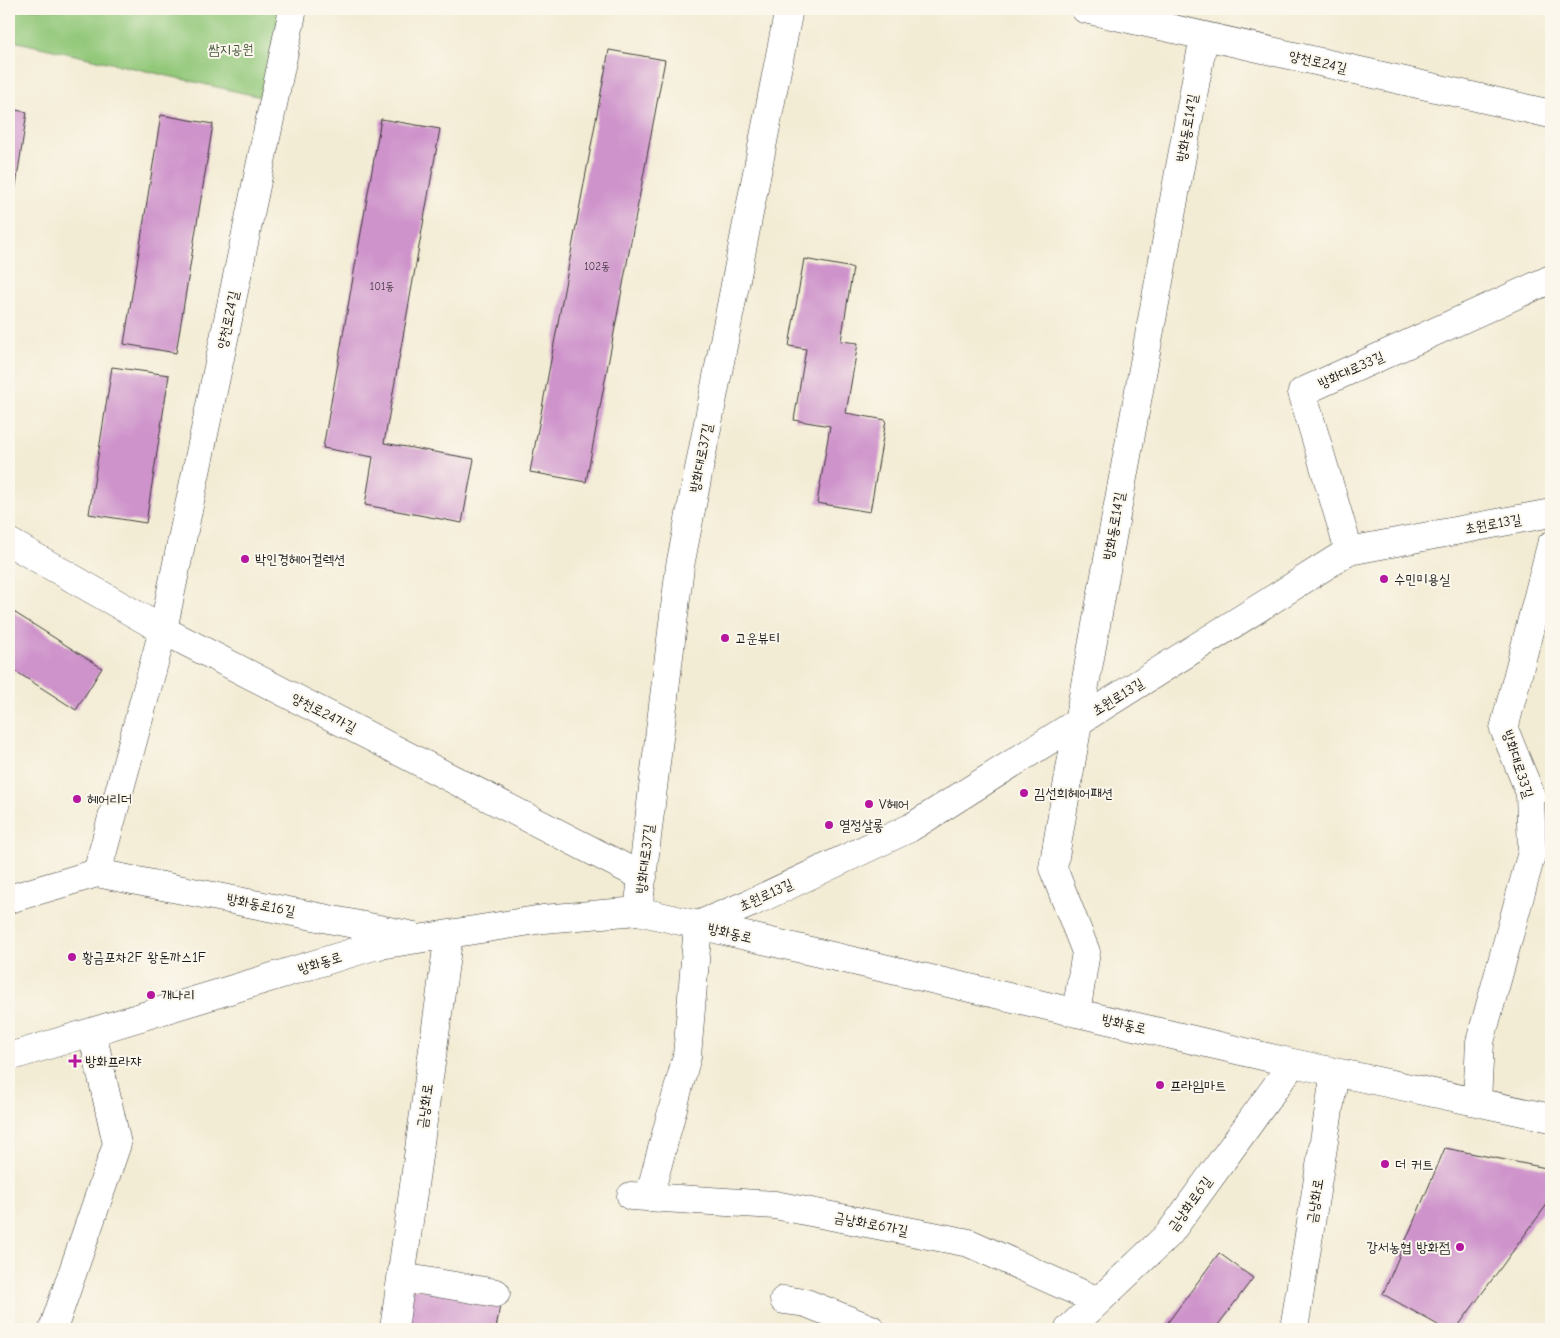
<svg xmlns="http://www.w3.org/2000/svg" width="1560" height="1338" font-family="'Comic Neue','Poor Story',sans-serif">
  <rect width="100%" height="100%" fill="#fbf7ec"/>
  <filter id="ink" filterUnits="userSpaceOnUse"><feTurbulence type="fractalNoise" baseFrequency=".02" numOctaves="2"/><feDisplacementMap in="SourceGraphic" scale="10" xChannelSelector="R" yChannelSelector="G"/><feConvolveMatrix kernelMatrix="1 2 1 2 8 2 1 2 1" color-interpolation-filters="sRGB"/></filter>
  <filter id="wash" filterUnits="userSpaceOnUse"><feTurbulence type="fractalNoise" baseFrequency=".0096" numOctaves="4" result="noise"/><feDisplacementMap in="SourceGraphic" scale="20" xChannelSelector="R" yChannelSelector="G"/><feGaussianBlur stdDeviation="1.12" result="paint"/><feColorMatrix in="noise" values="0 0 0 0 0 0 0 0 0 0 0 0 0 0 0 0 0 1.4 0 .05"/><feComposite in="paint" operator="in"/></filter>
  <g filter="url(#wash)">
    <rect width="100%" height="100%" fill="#f3ecd5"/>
    <path fill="#92c879" stroke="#57724a" d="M9,9H281L261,97L9,40Z"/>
    <g id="blocks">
      <path fill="#ce93cb" d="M609,50L665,60L586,482L530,472Z
        M9,109L27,112L10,225H9Z
        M161,115L213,124L176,353L124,344Z
        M381,119L440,129L384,443L474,459L462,523L365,505L373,457L323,448Z
        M804,259L853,268L841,341L858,343L846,413L886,420L870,512L817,503L830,426L794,420L806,349L789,346Z
        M112,367L169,375L146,523L89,514Z
        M9,609L102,668L76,710L9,667Z
        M1445,1148L1551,1169V1199L1456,1329H1445L1383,1294Z
        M1219,1253L1253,1278L1215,1329H1163Z
        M411,1288L501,1299L496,1329H406Z"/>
    </g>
  </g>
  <g filter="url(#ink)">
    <use href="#blocks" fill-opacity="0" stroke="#3c3b38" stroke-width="1"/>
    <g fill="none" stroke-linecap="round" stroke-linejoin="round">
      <g stroke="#3c3b38" stroke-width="29">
        <path id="minor" d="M1085,9L1551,114
          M9,542L163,630L643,877
          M1349,551L1302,392L1551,279
          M97,873L409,935
          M9,899L97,873L163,630L293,9
          M638,911L680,566L789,9
          M1076,1013L1086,952L1053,868L1078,723L1204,36
          M9,1057L374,946L543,919L638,911L1293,1063L1551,1118
          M1477,1101L1480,1042L1532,852L1530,793L1504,729L1551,545
          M631,1196L775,1205L969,1243L1098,1301
          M649,1197L687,1056L698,925L751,903L910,828L1349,551L1551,513
          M402,1277L496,1293
          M784,1300L806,1303L871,1329
          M53,1329L117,1144L92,1032
          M394,1329L449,934
          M1069,1329L1169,1234L1293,1063
          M1294,1329L1335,1072"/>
      </g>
      <use href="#minor" stroke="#fff" stroke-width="28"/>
    </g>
  </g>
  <g fill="#b5179e" stroke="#fbf7ec" stroke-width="2">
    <circle cx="245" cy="559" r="5"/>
    <circle cx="1384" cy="579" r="5"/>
    <circle cx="725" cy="638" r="5"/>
    <circle cx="1024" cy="793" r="5"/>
    <circle cx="77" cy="799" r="5"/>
    <circle cx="869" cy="804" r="5"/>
    <circle cx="829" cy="825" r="5"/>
    <circle cx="72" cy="957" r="5"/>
    <circle cx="151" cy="995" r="5"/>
    <path d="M72.5 1053.5h5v5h5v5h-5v5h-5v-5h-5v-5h5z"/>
    <circle cx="1160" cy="1085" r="5"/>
    <circle cx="1385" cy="1164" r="5"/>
    <circle cx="1460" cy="1247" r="5"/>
  </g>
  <g text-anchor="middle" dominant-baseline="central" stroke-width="4" stroke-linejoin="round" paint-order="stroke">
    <g font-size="11" fill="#483a48">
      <text x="597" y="266">102동</text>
      <text x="382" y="286">101동</text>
    </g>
    <g font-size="14" fill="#45583d" stroke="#fbf7ec">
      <text x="231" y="49">쌈지공원</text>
    </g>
    <g font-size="14" fill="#1c1c1c" stroke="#fbf7ec">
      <text transform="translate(1318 62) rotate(13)">양천로24길</text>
      <text transform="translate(1187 128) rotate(-80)">방화동로14길</text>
      <text transform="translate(228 320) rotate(-78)">양천로24길</text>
      <text transform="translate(1351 370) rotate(-24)">방화대로33길</text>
      <text transform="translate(701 458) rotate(-79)">방화대로37길</text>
      <text transform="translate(1493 524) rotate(-10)">초원로13길</text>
      <text transform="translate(1114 526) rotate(-80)">방화동로14길</text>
      <text transform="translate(1118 697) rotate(-32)">초원로13길</text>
      <text transform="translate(324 713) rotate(27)">양천로24가길</text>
      <text transform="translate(1518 764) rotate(72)">방화대로33길</text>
      <text transform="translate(645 859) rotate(-83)">방화대로37길</text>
      <text transform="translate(766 895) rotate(-25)">초원로13길</text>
      <text transform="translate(261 905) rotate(11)">방화동로16길</text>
      <text transform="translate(730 933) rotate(13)">방화동로</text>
      <text transform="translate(320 963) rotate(-17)">방화동로</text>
      <text transform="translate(1124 1024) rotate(13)">방화동로</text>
      <text transform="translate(425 1106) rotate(-82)">금낭화로</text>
      <text transform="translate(1315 1201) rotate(-81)">금낭화로</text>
      <text transform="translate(1190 1204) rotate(-54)">금낭화로6길</text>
      <text transform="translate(871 1224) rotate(11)">금낭화로6가길</text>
    </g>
    <g font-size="14" fill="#1c1c1c" stroke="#fbf7ec" text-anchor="start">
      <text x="255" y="559">박인경헤어컬렉션</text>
      <text x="1394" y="579">수민미용실</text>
      <text x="735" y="638">고운뷰티</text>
      <text x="1034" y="793">김선희헤어패션</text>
      <text x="87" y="799">헤어리더</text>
      <text x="879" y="804">V헤어</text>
      <text x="839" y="825">열정살롱</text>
      <text x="82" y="957">황금포차2F 왕돈까스1F</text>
      <text x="161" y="995">개나리</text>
      <text x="85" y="1061">방화프라쟈</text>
      <text x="1170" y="1085">프라임마트</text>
      <text x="1395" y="1164">더 커트</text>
      <text x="1450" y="1247" text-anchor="end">강서농협 방화점</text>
    </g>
  </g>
  <rect width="1560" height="1338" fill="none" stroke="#fbf7ec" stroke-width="30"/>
</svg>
